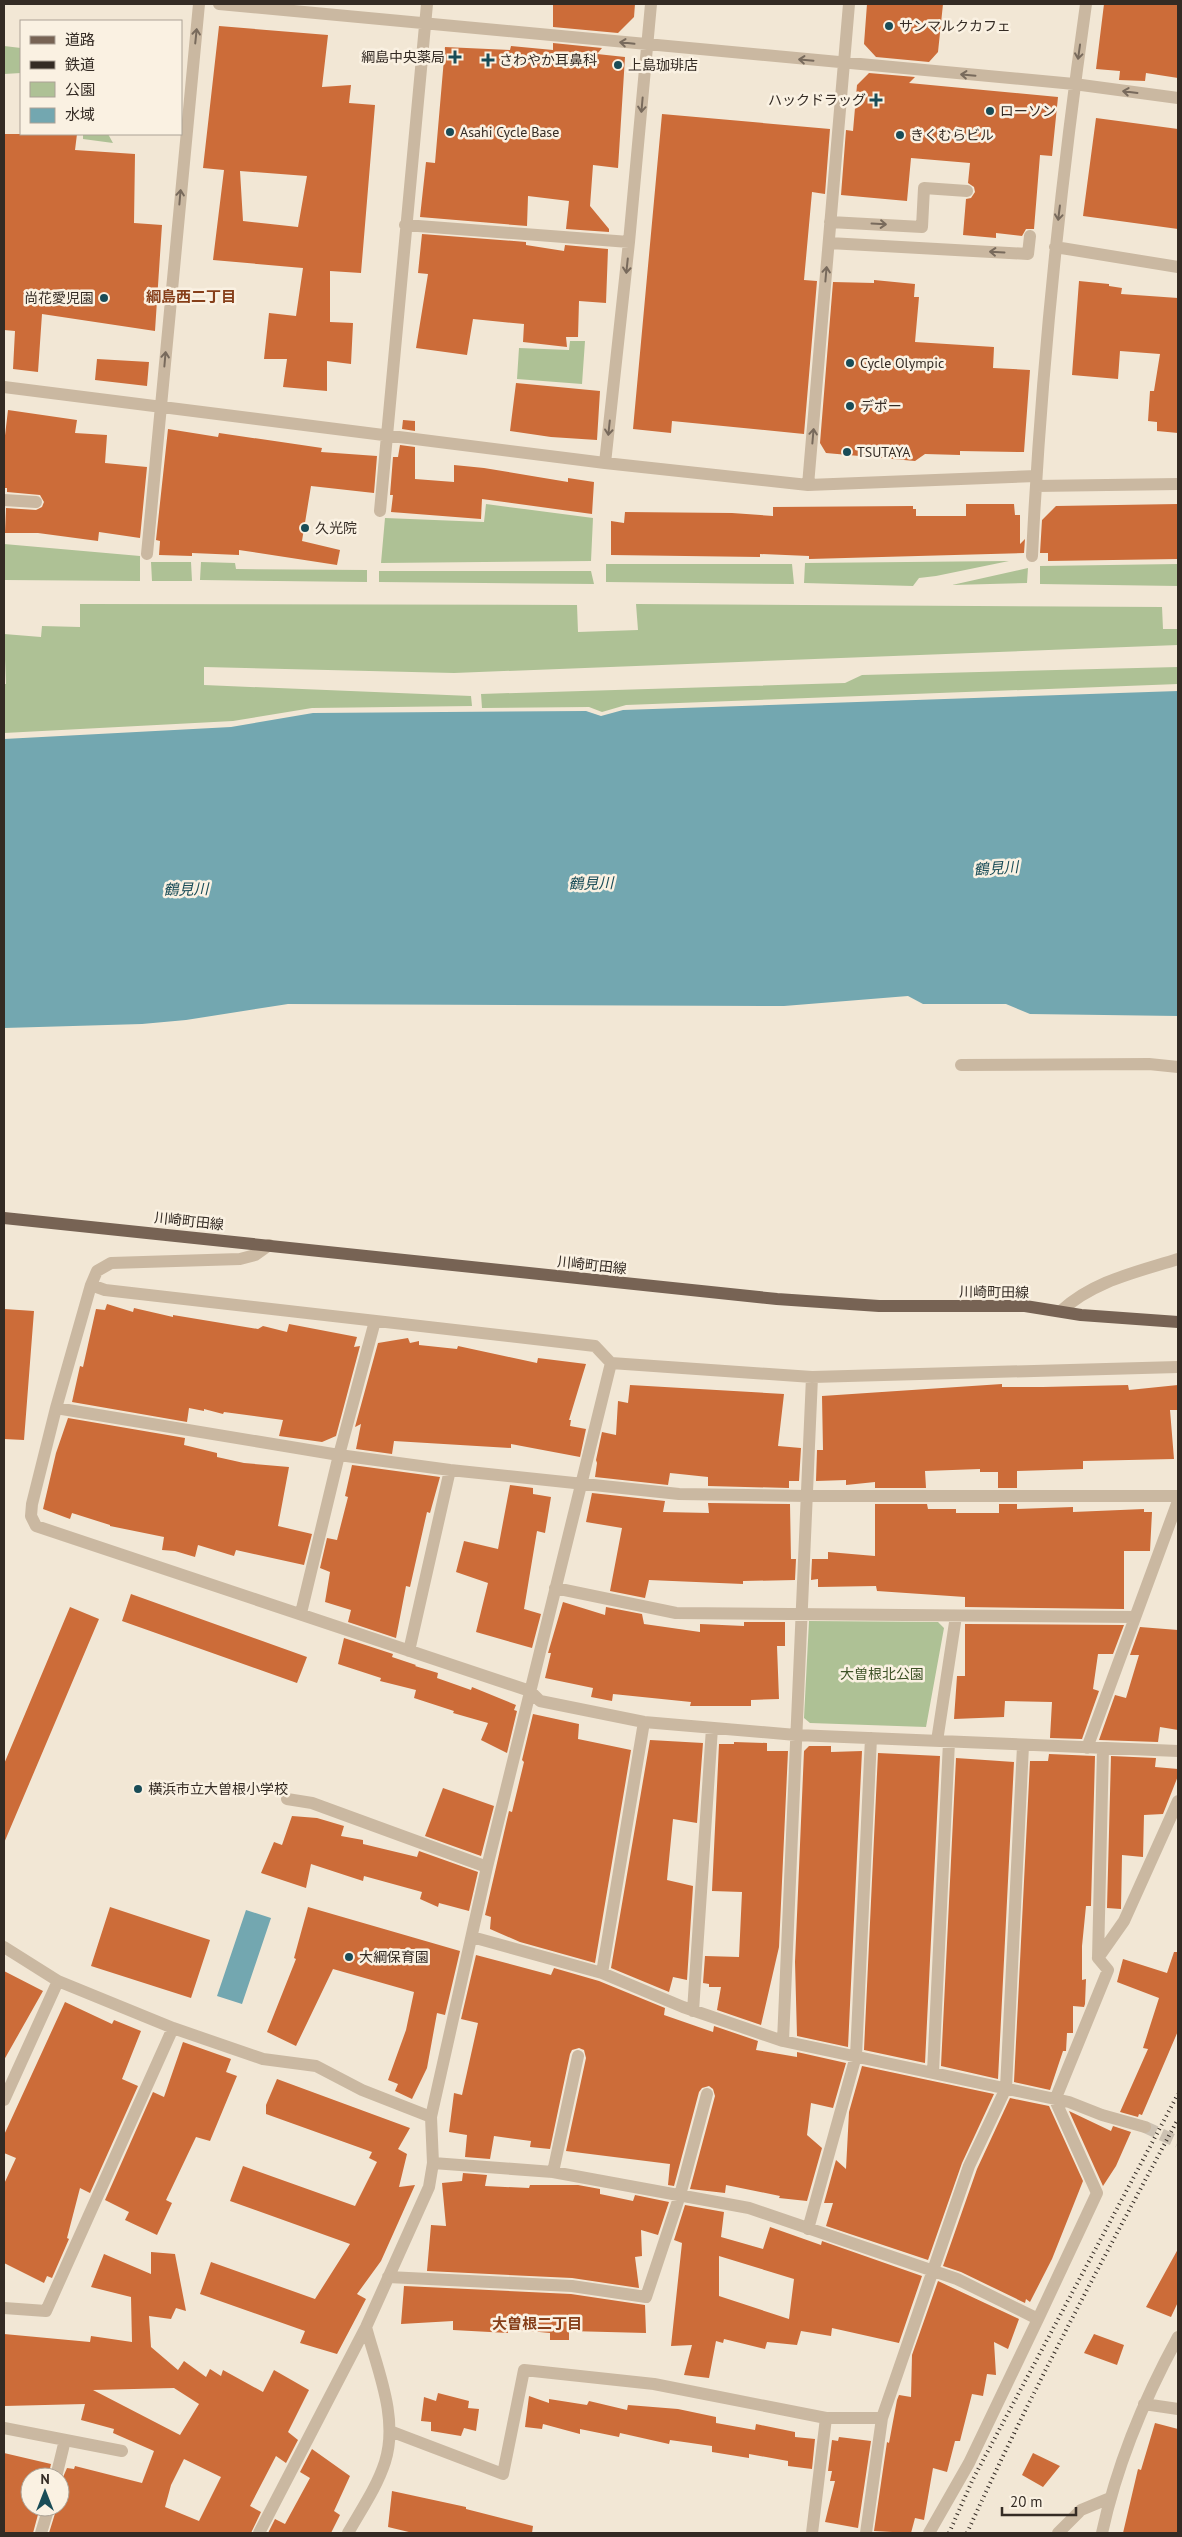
<svg xmlns="http://www.w3.org/2000/svg" width="1182" height="2537" font-family="'PT Sans','Noto Sans JP',sans-serif">
  <rect width="100%" height="100%" fill="#f2e7d5"/>
  <path fill="#aec195" d="M4,46L21,48V73L4,74Z
    M83,134H108L113,143L83,139Z
    M570,341H585L582,384L517,379L519,348L569,350Z
    M486,504L593,518L591,561L381,563L385,518L484,522Z
    M4,544L140,556V581L4,580Z
    M1009,561L936,576L919,578L913,586L804,583L805,563Z
    M151,562H191L192,581H152Z
    M201,562L235,563L236,569L367,570V582L200,580Z
    M606,564H792L794,584L606,582Z
    M1178,564V586L1040,584V566Z
    M1028,568L1027,583L952,585Z
    M379,571H591L594,584L379,582Z
    M80,604L577,605L578,632L638,630L636,604L1162,607L1163,629H1178V645L454,673L204,667V685L471,696L472,706L312,708L233,721L4,733V684H6L4,634L41,637L42,626L80,627Z
    M1178,667V684L626,705L602,712L589,707L482,708L481,694L845,683L862,675Z
    M809,1621L938,1622L944,1628L926,1727L810,1723L804,1718Z"/>
  <path fill="#73a7b0" d="M1178,691V1016L1030,1014L1006,1004H923L908,996L784,1006L288,1004L186,1020L142,1024L4,1028V739L231,727L313,713L586,711L601,716L623,710Z
    M246,1910L271,1918L242,2004L217,1996Z"/>
  <path fill="#cc6c39" fill-rule="evenodd" d="M553,4H635L634,17L618,33L553,27Z
    M867,4H943L938,52L929,62L876,57L864,44Z
    M1104,4H1178V78L1146,73L1145,81L1119,80L1120,71L1096,69Z
    M219,26L328,35L322,87L351,85L349,103L375,105L361,273L330,271V322L353,323L351,364L327,361V391L283,387L287,359H264L269,313L296,316L303,268L213,260L224,170L203,168ZM240,171L307,176L298,227L243,221Z
    M553,43L602,48L597,54L625,57L618,168L593,165L590,206L609,229V232L566,229L569,201L528,196L527,226L420,217L426,162L435,163L445,47L510,50L511,46L553,50Z
    M869,73L915,77L909,83L1058,97L1052,156L1040,155L1034,229H1026L1022,236L996,233V238L963,235L966,199L971,198L975,192L974,187L968,183L970,163L911,158L907,201L841,195L846,130L853,131L857,85Z
    M662,114L830,129L825,194L812,192L804,280L817,281L804,434L672,421L671,433L633,429Z
    M1096,118L1178,129V229L1083,216Z
    M4,134H77L75,150L135,154L134,223L162,225L155,331L42,314L38,372L13,369L15,331L4,330Z
    M422,234L526,242V245L564,251L565,245L608,249L606,303L579,301L578,337H566L567,347L523,342L524,324L473,319L467,355L416,348L428,274L418,273Z
    M874,280L915,284L914,297H919L915,342L994,347L993,368L1030,370L1024,452L960,451V455L925,454L915,461L826,453L820,443L833,282L874,283Z
    M1079,281L1109,284V286L1122,288L1121,294L1178,298V433L1157,431V422L1148,421L1150,391H1154L1160,354L1120,351L1118,379L1072,375Z
    M97,359L149,362L147,386L95,380Z
    M516,383L600,391L597,440L551,437L510,431Z
    M8,410L77,420L75,433L107,435L105,463L147,467L140,538L99,532L98,541L38,533H5L6,508L36,510L42,507L44,502L40,495L7,492V488H4V444Z
    M403,420L415,421V431L402,429Z
    M168,429L218,437L219,433L322,448L321,452L377,456L374,493L311,486L302,541L340,550L337,565L239,550V555L192,553V556L159,555L160,541L156,540Z
    M400,445L415,447V479L454,482V465L484,468L568,482V478L594,482L592,514L482,499L481,519L391,512L393,495H390L393,457H398Z
    M966,504H1014L1015,515H1020V544L1025,539L1024,553L809,559V556L760,554V557L611,555V521L624,523L625,512L732,513L773,516V507L913,506V509H916V516H966Z
    M1178,504V559L1048,561V553H1040L1042,520L1056,506Z
    M107,1304L133,1312L134,1308L173,1317V1315L258,1329L263,1326L287,1332L289,1324L357,1337L354,1347L360,1346L336,1436L322,1442L279,1436L283,1420L224,1412L223,1414L204,1409V1411L189,1408L187,1422L72,1402L80,1366L83,1367L96,1309L105,1310Z
    M4,1309L34,1311L24,1440L4,1439Z
    M408,1338L410,1343L419,1341V1345L457,1349L458,1346L537,1363L538,1358L586,1364L569,1420H571L570,1426L586,1429L580,1457L511,1444V1448L394,1441L392,1454L356,1449L361,1424L355,1427L378,1343Z
    M1002,1384V1387H1043L1128,1385L1129,1390L1178,1385V1410H1170L1174,1459L1083,1461V1469L1017,1471V1488H998V1472H980V1469L925,1471L926,1488H875V1482L846,1485V1480L816,1481L817,1450H823L822,1396Z
    M630,1385L784,1394L778,1446L801,1448L799,1481H789V1488L708,1486V1477L670,1473L668,1485L595,1477L597,1463L596,1460L602,1432L616,1435L618,1401L628,1403Z
    M68,1418L185,1438L184,1445L217,1453V1457L244,1463L289,1467L278,1526L312,1534L304,1565L236,1550L234,1556L198,1545L195,1557L175,1551L162,1550L164,1537L110,1526V1525L72,1513L70,1519L43,1509L56,1453Z
    M352,1465L440,1477L430,1513L427,1512L410,1587L406,1586L396,1638L348,1622L351,1610L325,1602L330,1572L320,1568L327,1538L337,1540L348,1497L345,1496Z
    M510,1485L533,1488V1494L551,1497L545,1533L537,1531L524,1609L541,1614L532,1648L476,1632L488,1583L456,1572L464,1541L498,1549Z
    M592,1493L665,1501L663,1512L709,1513L708,1503L790,1504L791,1559H796L795,1580L743,1581V1584L649,1580L645,1598L610,1591L622,1528L586,1522Z
    M875,1504H927L928,1509H956V1513H999V1504H1017V1509L1073,1507V1512L1144,1509V1512H1152L1150,1551H1124V1609L965,1607V1597L877,1591L876,1586L818,1587V1579L811,1580L812,1559H828V1552L875,1556Z
    M131,1594L307,1657L297,1683L122,1621Z
    M563,1602L605,1615L606,1607L642,1614L644,1624L700,1632V1624L744,1626V1622H785V1646H777L779,1699L751,1700V1706H690L691,1702L613,1694L612,1701L591,1697L593,1688L545,1678L551,1653H548Z
    M70,1607L99,1619L4,1843V1764Z
    M965,1624L1124,1625L1113,1654H1098L1093,1689L1099,1691L1082,1739L1050,1738L1052,1702L1005,1701L1004,1717L954,1719L957,1676H965Z
    M1140,1627L1178,1630V1730L1160,1727L1158,1742L1099,1740L1115,1695L1126,1698L1139,1655H1130Z
    M344,1638L393,1654L392,1657L416,1665L415,1666L438,1673L437,1678L471,1690L472,1687L516,1705L514,1710L517,1711L507,1753L481,1740L488,1723L453,1713L454,1711L414,1698L416,1690L380,1681L381,1678L338,1664Z
    M533,1714L579,1724L578,1739L631,1750L595,1963L520,1942L490,1929L491,1917L485,1915L509,1811L512,1812L524,1762L522,1760Z
    M650,1740L703,1743L697,1823L673,1819L667,1880L693,1886L687,1980L673,1977L669,1992L611,1968Z
    M734,1742L767,1743V1751H788L779,1947L761,2025L717,2010L721,1987H709V1984L703,1983L705,1956L739,1957L742,1892L712,1891L719,1744H734Z
    M809,1746H831V1752L862,1751L848,2047L797,2036L795,1962L804,1751Z
    M878,1753L940,1756L925,2063L864,2050Z
    M1049,1754L1095,1756L1091,1906H1086L1082,1946V1980L1086,1979L1085,2004L1084,2007L1073,2006V2033H1067L1066,2051H1063L1050,2090L1014,2082L1030,1761H1048Z
    M1111,1756L1156,1758L1155,1767L1178,1769V1776L1163,1814L1144,1815L1143,1857L1122,1855L1121,1909L1107,1908Z
    M956,1758L1014,1762L998,2079L941,2066Z
    M443,1788L494,1806L481,1856L425,1836Z
    M292,1816L317,1818L344,1826L341,1836L363,1840V1844L417,1857L419,1851L478,1872L469,1911L439,1903L438,1907L420,1899L422,1892L364,1876L363,1881L311,1864L306,1888L261,1873L274,1842L282,1845Z
    M110,1907L210,1940L191,1998L91,1966Z
    M308,1907L460,1951L445,2015L437,2013L427,2068L412,2099L395,2091L398,2084L388,2080L406,2030L414,1992L333,1969L296,2046L267,2032L296,1959L294,1958Z
    M1174,1952H1178V2031L1142,2115L1139,2114L1138,2117L1120,2112L1148,2049L1143,2048L1159,1998L1117,1982L1123,1959L1167,1973Z
    M476,1955L551,1975L554,1968L599,1981L665,2008L664,2015L713,2032L714,2026L758,2041L756,2050L797,2057V2052L846,2063L833,2108L811,2103L807,2135L822,2148L807,2201L779,2198L780,2196L726,2185L725,2193L690,2189L715,2096L713,2089L709,2086L702,2088L699,2092L674,2186L668,2185L670,2164L566,2151L586,2058L584,2050L579,2048L572,2050L570,2054L550,2149L530,2147L531,2141L494,2136L490,2159L465,2157L467,2135L449,2132L454,2093L462,2095L478,2023L461,2019Z
    M4,1971L43,1991L4,2060Z
    M65,2002L112,2024L114,2020L141,2031L122,2079L138,2086L90,2193L80,2188L67,2238L69,2239L52,2278L47,2276L44,2283L4,2263V2184L16,2158L4,2153V2135Z
    M183,2042L231,2059L226,2072L237,2076L210,2141L196,2137L166,2200L172,2203L157,2235L125,2220L129,2212L105,2200L153,2092L164,2097Z
    M862,2066L994,2094L962,2163L928,2260L826,2226L833,2203H824L836,2160L846,2169L849,2112Z
    M277,2079L410,2128L398,2149L407,2154L399,2187L415,2185L381,2261L357,2294L366,2299L337,2354L300,2343L305,2331L200,2294L211,2262L315,2299L350,2244L230,2201L243,2166L355,2206L377,2162L369,2158L372,2152L266,2114V2105Z
    M1010,2098L1049,2106L1083,2181L1052,2259L1030,2302L1026,2299L1025,2303L961,2272L943,2266L977,2169Z
    M1069,2111L1111,2131L1113,2126L1131,2132L1116,2166L1103,2186Z
    M463,2173L487,2175L485,2186L529,2188L530,2185H578L600,2189V2194L633,2201L635,2195L669,2202L658,2235L641,2230L642,2256L635,2257L639,2288L572,2278L427,2271L431,2225L446,2226L442,2183L462,2181Z
    M685,2205L724,2212L721,2237L763,2249L770,2227L821,2245L822,2241L922,2276L899,2343L832,2328L831,2336L801,2331L797,2345L767,2342L765,2349L724,2339L723,2343L716,2341L709,2378L684,2375L692,2345L671,2346L682,2243L674,2240ZM719,2256L794,2279L789,2319L719,2296Z
    M1178,2249V2302L1171,2317L1146,2307Z
    M151,2252L175,2254L186,2311L176,2308L171,2319L149,2316L151,2347L178,2370L184,2361L206,2377L210,2369L221,2376L223,2370L263,2392L274,2370L309,2390L288,2432L298,2440L286,2463L276,2456L250,2506L261,2512L251,2533H49L57,2507H60V2484L67,2468L74,2469L75,2466L142,2483L154,2451L113,2433L114,2429L81,2420L85,2404L4,2406V2334L90,2342L91,2336L132,2342L131,2297L91,2287L104,2254L151,2274ZM174,2388L199,2404L180,2435L93,2390ZM184,2459L221,2477L199,2521L165,2507L171,2485Z
    M938,2281L1019,2319L1008,2349L994,2342L996,2375L987,2374L983,2396L972,2394L960,2441H955L947,2472L933,2468L924,2520L915,2518L911,2533L874,2531L887,2442L889,2443L897,2400L899,2395L911,2397L912,2355Z
    M404,2286L571,2294L645,2305L646,2333L569,2331V2340H550V2333L508,2329V2333L453,2330V2321L401,2324Z
    M1094,2334L1124,2345L1117,2365L1084,2353Z
    M438,2393L469,2401L468,2408L479,2409L476,2431L464,2428L461,2436L431,2431V2422L421,2421L424,2397L436,2401Z
    M529,2396L549,2403V2399L587,2405L589,2401L627,2410L628,2405L678,2409L716,2417V2423L755,2430L756,2424L795,2432V2437L815,2439L812,2469L788,2466V2461L749,2454V2458L712,2452V2446L670,2440L669,2444L620,2433L619,2437L580,2429V2434L543,2424L542,2429L525,2427Z
    M1155,2423L1178,2429V2533H1123L1138,2469L1141,2470Z
    M839,2437L871,2441L858,2528L825,2522L835,2481H830L832,2471H828L832,2440L838,2441Z
    M312,2449L350,2476L334,2511L340,2515L331,2533H268L275,2519L285,2524L310,2478L300,2472Z
    M4,2453L51,2464L48,2477H30V2507H40L33,2533H4Z
    M1033,2453L1060,2466L1043,2487L1022,2475Z
    M392,2491L466,2507V2509L533,2526L532,2533H413L388,2527Z"/>
  <g fill="none" stroke-linecap="round" stroke-linejoin="round">
    <path stroke="#ccc1b2" stroke-width="12" stroke-dasharray="12 6" stroke-linecap="butt" d="M1145,2127L1178,2142"/>
    <path stroke="#cab8a1" stroke-width="12" d="M219,4L1074,84L1178,98
      M830,222L922,227L924,188L967,191
      M405,225L629,242
      M829,243L1028,254L1030,236
      M1055,247L1178,267
      M4,387L605,463L808,485L1036,476
      M605,463L629,242L651,4
      M808,485L849,4
      M1036,486L1178,484
      M4,500L36,502
      M380,511L427,4
      M147,554L199,4
      M1032,556C1041,371 1060,187 1086,4
      M961,1065L1149,1064L1178,1067
      M269,1245L255,1255L240,1259L111,1263L97,1271L91,1285L56,1408L32,1504L31,1516L36,1526L530,1691L540,1701L644,1722L796,1735L1178,1751
      M91,1285L105,1290L595,1346L611,1363L812,1377L1178,1367
      M1061,1311C1093,1281 1137,1272 1178,1259
      M56,1408L339,1455L450,1470L679,1494L806,1496H1178
      M555,1588L676,1613L1135,1617
      M301,1613L339,1455L375,1321
      M409,1651L450,1470
      M937,1741L956,1616
      M1087,1748L1178,1501
      M287,1799L312,1803L487,1867
      M472,1937L602,1973L683,2007L783,2041L1069,2102L1102,2115L1145,2127
      M4,1947L58,1981L173,2028L263,2059L316,2066L362,2090L431,2117
      M1098,1958L1103,1748
      M602,1973L644,1722
      M693,2011L712,1728
      M783,2041L812,1377
      M933,2072L949,1742
      M4,2100L58,1981
      M433,2163L553,2172L749,2208L957,2279L1038,2319L969,2463L929,2533
      M553,2172L578,2056
      M808,2229L856,2056L871,1738
      M388,2277L572,2286L646,2297L680,2195L707,2094
      M4,2308L46,2311L173,2028
      M1038,2319L1097,2193L1055,2100L1108,1970L1098,1958L1124,1921L1178,1801
      M1144,2404L1178,2409
      M4,2428L122,2451
      M390,2431L503,2474L524,2370L654,2384L826,2418H882
      M56,2477L65,2440
      M41,2533L49,2507
      M259,2533L366,2327L429,2187L433,2163L431,2117L487,1867L611,1363
      M348,2533C361,2510 377,2487 385,2462C399,2418 377,2369 366,2327
      M812,2533L826,2418
      M866,2533L882,2418L969,2166L1006,2088L1023,1746
      M1058,2533L1081,2510L1110,2498
      M1102,2533C1117,2464 1144,2399 1178,2337"/>
    <path stroke="#776354" stroke-width="12" d="M4,1218L777,1299L879,1306H1025L1081,1315L1178,1322"/>
    <path stroke="#342b24" stroke-width="4" stroke-dasharray="1 4" stroke-linecap="butt" d="M949,2533L973,2479L1178,2094
      M967,2533C1031,2392 1105,2255 1178,2119"/>
  </g>
  <defs><path id="oneway-shaft" d="M-6 0H5M1.5-3L5.5 0L1.5 3" fill="none" stroke-width="1.6" stroke-linecap="round" stroke-linejoin="round" transform="scale(1.25)"/></defs>
  <g stroke="#786a5c">
    <use href="#oneway-shaft" transform="translate(196 36) rotate(-84)"/>
    <use href="#oneway-shaft" transform="translate(627 43) rotate(-174)"/>
    <use href="#oneway-shaft" transform="translate(1079 52) rotate(98)"/>
    <use href="#oneway-shaft" transform="translate(806 60) rotate(-175)"/>
    <use href="#oneway-shaft" transform="translate(968 75) rotate(-175)"/>
    <use href="#oneway-shaft" transform="translate(1130 92) rotate(-173)"/>
    <use href="#oneway-shaft" transform="translate(642 105) rotate(95)"/>
    <use href="#oneway-shaft" transform="translate(180 197) rotate(-85)"/>
    <use href="#oneway-shaft" transform="translate(1059 213) rotate(97)"/>
    <use href="#oneway-shaft" transform="translate(879 224) rotate(3)"/>
    <use href="#oneway-shaft" transform="translate(997 252) rotate(-177)"/>
    <use href="#oneway-shaft" transform="translate(627 266) rotate(96)"/>
    <use href="#oneway-shaft" transform="translate(826 274) rotate(-85)"/>
    <use href="#oneway-shaft" transform="translate(165 359) rotate(-85)"/>
    <use href="#oneway-shaft" transform="translate(609 428) rotate(96)"/>
    <use href="#oneway-shaft" transform="translate(813 436) rotate(-85)"/>
  </g>
  <g fill="#194c57" stroke="#faf1e2" stroke-width="2">
    <circle cx="889" cy="26" r="5"/>
    <path d="M452.5 49.5h5v5h5v5h-5v5h-5v-5h-5v-5h5z"/>
    <path d="M485.5 52.5h5v5h5v5h-5v5h-5v-5h-5v-5h5z"/>
    <circle cx="618" cy="65" r="5"/>
    <path d="M873.5 92.5h5v5h5v5h-5v5h-5v-5h-5v-5h5z"/>
    <circle cx="990" cy="111" r="5"/>
    <circle cx="450" cy="132" r="5"/>
    <circle cx="900" cy="135" r="5"/>
    <circle cx="104" cy="298" r="5"/>
    <circle cx="850" cy="363" r="5"/>
    <circle cx="850" cy="406" r="5"/>
    <circle cx="847" cy="452" r="5"/>
    <circle cx="305" cy="528" r="5"/>
    <circle cx="138" cy="1789" r="5"/>
    <circle cx="349" cy="1957" r="5"/>
  </g>
  <g text-anchor="middle" dominant-baseline="central" stroke-width="5" stroke-linejoin="round" paint-order="stroke">
    <g font-size="14" fill="#342b24" stroke="#faf1e2" text-anchor="start">
      <text x="899" y="26">サンマルクカフェ</text>
      <text x="445" y="57" text-anchor="end">綱島中央薬局</text>
      <text x="499" y="60">さわやか耳鼻科</text>
      <text x="628" y="65">上島珈琲店</text>
      <text x="866" y="100" text-anchor="end">ハックドラッグ</text>
      <text x="1000" y="111">ローソン</text>
      <text x="460" y="132">Asahi Cycle Base</text>
      <text x="910" y="135">きくむらビル</text>
      <text x="94" y="298" text-anchor="end">尚花愛児園</text>
      <text x="860" y="363">Cycle Olympic</text>
      <text x="860" y="406">デポー</text>
      <text x="857" y="452">TSUTAYA</text>
      <text x="315" y="528">久光院</text>
      <text x="148" y="1789">横浜市立大曽根小学校</text>
      <text x="359" y="1957">大綱保育園</text>
    </g>
    <g font-size="14" fill="#342b24" stroke="#faf1e2">
      <text transform="translate(189 1221) rotate(6)">川崎町田線</text>
      <text transform="translate(592 1265) rotate(6)">川崎町田線</text>
      <text transform="translate(994 1292) rotate(1)">川崎町田線</text>
    </g>
    <g font-size="14" fill="#3e5327" stroke="#faf1e2">
      <text x="882" y="1674">大曽根北公園</text>
    </g>
    <g font-size="15" font-weight="bold" fill="#863f1a" stroke="#faf1e2">
      <text x="191" y="296">綱島西二丁目</text>
      <text x="537" y="2323">大曽根二丁目</text>
    </g>
    <g font-size="15" font-style="italic" fill="#194c57" stroke="#faf1e2">
      <text transform="translate(996 868) rotate(-4)">鶴見川</text>
      <text transform="translate(591 883) rotate(-1)">鶴見川</text>
      <text transform="translate(186 889) rotate(-1)">鶴見川</text>
    </g>
  </g>
  <rect width="1182" height="2537" fill="none" stroke="#342b24" stroke-width="10"/>
  <rect x="20" y="20" width="162" height="115" fill="#faf1e2" stroke="#aba296"/>
  <rect x="30" y="36" width="25" height="8" fill="#776354" stroke="#aba296"/>
  <text x="65" y="45" font-size="15" fill="#342b24">道路</text>
  <rect x="30" y="61" width="25" height="8" fill="#342b24" stroke="#aba296"/>
  <text x="65" y="70" font-size="15" fill="#342b24">鉄道</text>
  <rect x="30" y="82" width="25" height="15" fill="#aec195" stroke="#aba296"/>
  <text x="65" y="95" font-size="15" fill="#342b24">公園</text>
  <rect x="30" y="108" width="25" height="15" fill="#73a7b0" stroke="#aba296"/>
  <text x="65" y="120" font-size="15" fill="#342b24">水域</text>
  <g transform="translate(45 2492)"><circle r="24" fill="#faf1e2" stroke="#aba296"/>
  <path d="M0-4L9 19L0 12L-9 19Z" fill="#194c57"/>
  <text y="-8" font-size="14" font-weight="bold" text-anchor="middle" fill="#342b24">N</text>
  </g>
  <path d="M1002 2507v8h74v-8" fill="none" stroke="#342b24" stroke-width="2.5"/>
  <text x="1010" y="2507" font-size="15" fill="#342b24" stroke="#faf1e2" stroke-width="4" paint-order="stroke">20 m</text>
</svg>
